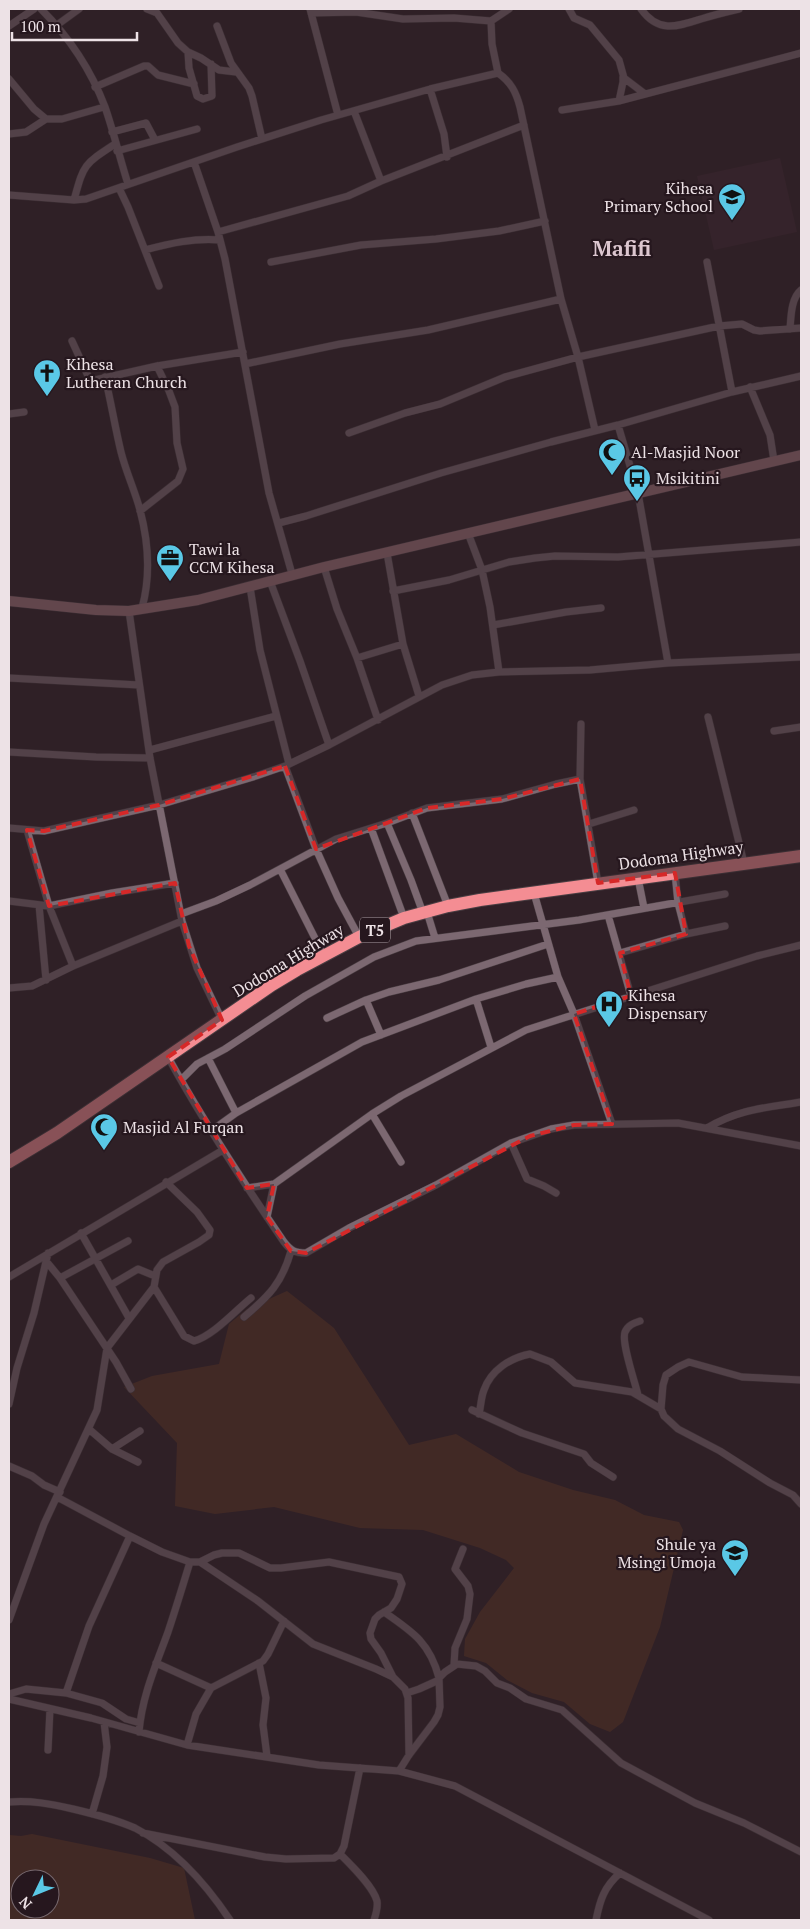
<svg xmlns="http://www.w3.org/2000/svg" width="810" height="1929" font-family="'PT Serif',serif">
  <rect width="100%" height="100%" fill="#302027"/>
  <path fill="#3d2731" d="M780,158L797,232L714,250L697,176Z"/>
  <path fill="#583425" fill-rule="evenodd" d="M287,1291L334,1328L409,1445L456,1434L519,1472L573,1490L615,1500L644,1515L679,1522L683,1530L660,1627L623,1722L610,1732L590,1724L564,1702L532,1693L507,1680L486,1663L464,1656L465,1639L480,1612L514,1568L506,1560L480,1548L423,1530L360,1528L274,1507L215,1514L175,1506L177,1443L124,1387L152,1376L219,1364L229,1324L247,1309Z
    M32,1834L150,1858L184,1868L195,1920H9V1835L21,1836ZM20,1879H50V1909H20Z"/>
  <g fill="none" stroke-linecap="round" stroke-linejoin="round">
    <g stroke="#4a3e43" stroke-width="8">
      <path id="street" d="M41,9C69,37 91,70 105,107C114,133 120,159 128,184
        M147,9L157,13L178,43L188,52L201,58L219,70L236,72
        M310,9L338,115
        M569,9L574,18L590,25L619,60L624,78L645,94
        M641,9C658,33 676,27 701,19C714,15 726,12 739,9
        M311,13L356,12L403,19L454,18L491,21
        M57,25L79,9
        M9,26L34,9
        M217,26L231,63L249,88L252,96L262,139
        M188,52L189,68L197,96L203,99L212,96L211,64
        M498,73L492,44L491,21L509,9
        M9,79L34,109L46,119H62L104,107
        M95,87L144,66H148L158,75L194,84
        M430,89L444,134L447,157
        M619,101L623,82V77
        M562,110L619,101L801,53
        M354,111L381,181
        M112,132L146,123L155,140
        M9,134L26,132L46,119
        M117,151L197,129
        M194,162L218,232L225,259L269,493L292,574
        M119,188L128,207L159,286
        M9,195L74,200L86,199L237,147L321,120L430,89L498,73C511,82 516,92 520,107L561,299L578,357L595,430
        M74,200C84,164 83,165 115,144
        M218,232L348,196L381,181L524,125
        M145,250C171,243 194,238 220,240
        M271,262L361,245L436,239L499,231L545,221
        M707,262L732,392
        M790,329C791,317 791,298 801,290
        M72,341L89,378L95,380L157,366L243,352
        M245,364L340,344L428,330L561,299
        M105,377C111,402 115,427 121,452C126,472 135,491 140,510C149,544 151,575 142,608
        M750,387L770,435L774,461
        M9,414L24,412
        M618,425L638,493L668,663
        M349,433L405,413L440,404L505,377L578,357L719,326L742,324L754,330L760,331L801,328
        M140,511L178,481L183,469L177,443L175,407L169,391L157,366
        M279,523L306,516L441,473L551,442L618,425L732,392L801,376
        M468,533L482,570L490,607L499,672
        M387,553L403,644L419,696
        M324,567L337,609L357,658L378,720
        M270,581L300,661L329,745
        M250,587L260,650L289,764
        M393,591L449,580L509,562L535,558L555,556L618,557L801,542
        M129,611L150,758L182,921L197,968L222,1020
        M493,625L566,612L601,608
        M357,658L403,644
        M9,678L139,685
        M708,717L744,863
        M581,724L580,779L598,883
        M774,731L801,727
        M150,750L276,716
        M9,752L96,757L150,758
        M285,766L316,849L338,898L359,937
        M412,813L448,906
        M387,823L411,880L423,913
        M589,824L634,810
        M9,828L44,831L159,805L256,776L285,766L329,745L442,685L472,675L499,672L590,670L668,663L801,657
        M371,828L404,918
        M27,830L49,906L73,966
        M280,869L324,956
        M675,873L678,903L686,934
        M638,878L644,908
        M534,893L558,977L574,1014L612,1124
        M9,901L49,906L112,893L175,883
        M39,905L46,980
        M427,912L435,938
        M181,914L216,901L250,885L336,839L387,823L427,808L502,799L556,784L580,779
        M608,915L631,996
        M620,953L686,934L725,926
        M9,988L32,986L73,966L182,921
        M476,999L491,1047
        M366,1000L381,1035
        M327,1018L366,1000L389,992L439,980L548,944
        M168,1057C203,1121 243,1182 284,1242C291,1251 295,1253 306,1253L349,1228L436,1185L511,1143L551,1129L574,1125L678,1123L801,1146
        M208,1058L236,1113
        M181,1080L197,1064L225,1049L305,996L374,957L416,941L579,920L725,894
        M372,1114L401,1162
        M707,1128C739,1109 765,1108 801,1102
        M211,1131L236,1113L362,1042L476,999L526,984L558,977
        M511,1143L527,1179L544,1186L556,1193
        M247,1188L274,1184L372,1114L401,1096L526,1030L757,956L801,945
        M267,1217L274,1184
        M81,1233L129,1318
        M46,1261L60,1278L116,1362L131,1389
        M9,1277L223,1150
        M60,1278L128,1241
        M111,1285L138,1269L155,1276
        M154,1287L184,1336L194,1341C213,1336 236,1310 251,1298
        M244,1317C269,1296 282,1283 291,1251
        M801,1380L742,1377L689,1362L678,1367L666,1375L663,1385L661,1409L664,1416L678,1429L720,1451L770,1483L793,1495L801,1504
        M638,1395C635,1382 621,1342 625,1332C628,1325 634,1323 640,1321
        M9,1404L17,1368L34,1313L48,1253
        M472,1410L522,1433L584,1454L591,1463L613,1477
        M479,1414C481,1406 481,1397 484,1390C491,1370 510,1358 530,1354L551,1362L575,1383L632,1392L661,1409
        M90,1430L112,1449L138,1462
        M112,1449L140,1431
        M9,1466L32,1476L44,1485L60,1492
        M57,1497L130,1536L162,1552L190,1562H200L214,1555L222,1553H239L270,1568H281L329,1562L399,1577L402,1584L397,1599L391,1608L379,1615L375,1619L370,1633L371,1639L381,1653L393,1677
        M200,1562L258,1601L313,1644L376,1669L393,1677L405,1689L408,1698L409,1755
        M384,1612C413,1632 430,1643 439,1678
        M9,1620L44,1524L97,1410L107,1348L154,1287L157,1270L163,1262L199,1242L209,1235L210,1230L197,1212L166,1182
        M156,1663L211,1688
        M259,1663L266,1698L263,1725L267,1756
        M454,1665L455,1648L467,1619L470,1594L468,1586L455,1569L463,1549
        M66,1693L89,1626L130,1536
        M407,1693L419,1689L439,1680
        M9,1694L26,1689L66,1693L102,1703L126,1719L140,1723
        M9,1699L91,1718L187,1745L319,1765L399,1771L455,1786L709,1920
        M139,1732C142,1696 156,1665 168,1632C176,1608 183,1585 190,1562
        M187,1745L196,1714L211,1688L263,1661L268,1654L284,1621
        M48,1750L50,1709
        M399,1771L409,1755L434,1722L438,1715L440,1707L439,1678L445,1672L457,1664L476,1666L485,1671L497,1683L510,1688L526,1699L562,1710L621,1763L695,1803L744,1823L801,1852
        M9,1802C31,1800 51,1804 73,1809C94,1814 115,1819 135,1828C174,1848 206,1884 230,1920
        M92,1814L103,1776L107,1747L104,1722
        M143,1833L265,1857L286,1859L334,1858L340,1854L344,1846L360,1768
        M340,1854C351,1865 373,1886 377,1901C378,1907 376,1914 374,1920
        M596,1920C600,1900 604,1887 620,1873"/>
    </g>
    <g stroke="#4a3e43" stroke-width="11">
      <path id="secondary" d="M9,601L96,610L129,611L198,600L324,567L801,455"/>
    </g>
    <g stroke="#4a3e43" stroke-width="14">
      <path id="highway" d="M9,1162L57,1133L272,985L297,970L359,937L404,918L448,906L480,900L801,856"/>
    </g>
    <use href="#street" stroke="#7c6871" stroke-width="7"/>
    <use href="#secondary" stroke="#a0737b" stroke-width="10"/>
    <use href="#highway" stroke="#f48d93" stroke-width="12"/>
  </g>
  <path d="M0 0H810V1929H0ZM285,766L316,849L427,808L502,799L580,779L598,883L675,873L686,934L620,953L631,996L574,1014L612,1124L574,1125L530,1136L306,1253L291,1251L267,1217L274,1184L247,1188L168,1057L222,1020L189,946L175,883L49,906L27,830L44,831L159,805Z" fill="#302027" fill-opacity=".55" fill-rule="evenodd"/>
  <path fill="none" stroke="#d62828" stroke-width="4" stroke-dasharray="10 6" stroke-linejoin="round" d="M285,766L316,849L427,808L502,799L580,779L598,883L675,873L686,934L620,953L631,996L574,1014L612,1124L574,1125L530,1136L306,1253L291,1251L267,1217L274,1184L247,1188L168,1057L222,1020L189,946L175,883L49,906L27,830L44,831L159,805Z"/>
  <defs>
    <g id="school-pin" transform="scale(1.4375)"><path d="M0 17L-7.5 6A9.5 9.5 0 1 1 7.5 6Z" fill="#5ac8e6" stroke="#26171e"/><path d="M0-5L7-2L0 1L-7-2ZM-4 1L0 2.5L4 1V4Q0 6-4 4Z" fill="#111"/></g>
    <g id="church-pin" transform="scale(1.4375)"><path d="M0 17L-7.5 6A9.5 9.5 0 1 1 7.5 6Z" fill="#5ac8e6" stroke="#26171e"/><path d="M-1.2-6h2.4v3.5h3.3v2.4h-3.3V6h-2.4V-.1h-3.3v-2.4h3.3Z" fill="#111"/></g>
    <g id="mosque-pin" transform="scale(1.4375)"><path d="M0 17L-7.5 6A9.5 9.5 0 1 1 7.5 6Z" fill="#5ac8e6" stroke="#26171e"/><path d="M3.5-4.9A6 6 0 1 0 3.5 4.9A5 5 0 1 1 3.5-4.9Z" fill="#111"/></g>
    <g id="bus-pin" transform="scale(1.4375)"><path d="M0 17L-7.5 6A9.5 9.5 0 1 1 7.5 6Z" fill="#5ac8e6" stroke="#26171e"/><path d="M-5-6H5V4H4V6H2V4H-2V6H-4V4H-5ZM-3.5-4V0h7V-4ZM-3.5 1.2v1.5H-2V1.2ZM2 1.2v1.5H3.5V1.2Z" fill="#111"/></g>
    <g id="office-pin" transform="scale(1.4375)"><path d="M0 17L-7.5 6A9.5 9.5 0 1 1 7.5 6Z" fill="#5ac8e6" stroke="#26171e"/><path d="M-6-3h4V-5.5h4V-3h4V5H-6ZM-1-4.5V-3h2v-1.5ZM-6 0V1H6V0Z" fill="#111"/></g>
    <g id="hospital-pin" transform="scale(1.4375)"><path d="M0 17L-7.5 6A9.5 9.5 0 1 1 7.5 6Z" fill="#5ac8e6" stroke="#26171e"/><path d="M-5-5h3v3.5h4V-5h3V5h-3V1.5h-4V5h-3Z" fill="#111"/></g>
  </defs>
  <g fill-rule="evenodd">
    <use href="#school-pin" x="732" y="197"/>
    <use href="#church-pin" x="47" y="373"/>
    <use href="#mosque-pin" x="612" y="452"/>
    <use href="#bus-pin" x="637" y="478"/>
    <use href="#office-pin" x="170" y="558"/>
    <use href="#hospital-pin" x="609" y="1004"/>
    <use href="#mosque-pin" x="104" y="1127"/>
    <use href="#school-pin" x="735" y="1553"/>
  </g>
  <g text-anchor="middle" dominant-baseline="central" stroke-width="4.5" stroke-linejoin="round" paint-order="stroke">
    <rect fill="#26171e" stroke="#b1a5aa" stroke-width="1" x="360" y="917.5" width="30" height="25" rx="4"/>
    <g font-size="15" font-weight="bold" fill="#ede2e6">
      <text x="375" y="930">T5</text>
    </g>
    <g font-size="16" fill="#ede2e6" stroke="#26171e" text-anchor="start">
      <text x="713" y="188" text-anchor="end">Kihesa<tspan x="713" dy="18">Primary School</tspan></text>
      <text x="66" y="364">Kihesa<tspan x="66" dy="18">Lutheran Church</tspan></text>
      <text x="631" y="452">Al-Masjid Noor</text>
      <text x="656" y="478">Msikitini</text>
      <text x="189" y="549">Tawi la<tspan x="189" dy="18">CCM Kihesa</tspan></text>
      <text x="628" y="995">Kihesa<tspan x="628" dy="18">Dispensary</tspan></text>
      <text x="123" y="1127">Masjid Al Furqan</text>
      <text x="716" y="1544" text-anchor="end">Shule ya<tspan x="716" dy="18">Msingi Umoja</tspan></text>
    </g>
    <g font-size="16" fill="#ede2e6" stroke="#26171e">
      <text transform="translate(681 855) rotate(-8)">Dodoma Highway</text>
      <text transform="translate(288 960) rotate(-31)">Dodoma Highway</text>
    </g>
    <g font-size="21" font-weight="bold" fill="#dcc6cf" stroke="#26171e">
      <text x="622" y="248">Mafifi</text>
    </g>
  </g>
  <rect width="810" height="1929" fill="none" stroke="#ede2e6" stroke-width="20"/>
  <g transform="translate(35 1894) rotate(227)"><circle r="24" fill="#26171e" stroke="#76686e"/>
  <path d="M0-4L9 19L0 12L-9 19Z" fill="#5ac8e6"/>
  <text y="-8" font-size="14" font-weight="bold" text-anchor="middle" fill="#ede2e6">N</text>
  </g>
  <path d="M12 32v8h125v-8" fill="none" stroke="#ede2e6" stroke-width="2.5"/>
  <text x="20" y="32" font-size="15" fill="#ede2e6" stroke="#26171e" stroke-width="4" paint-order="stroke">100 m</text>
</svg>
